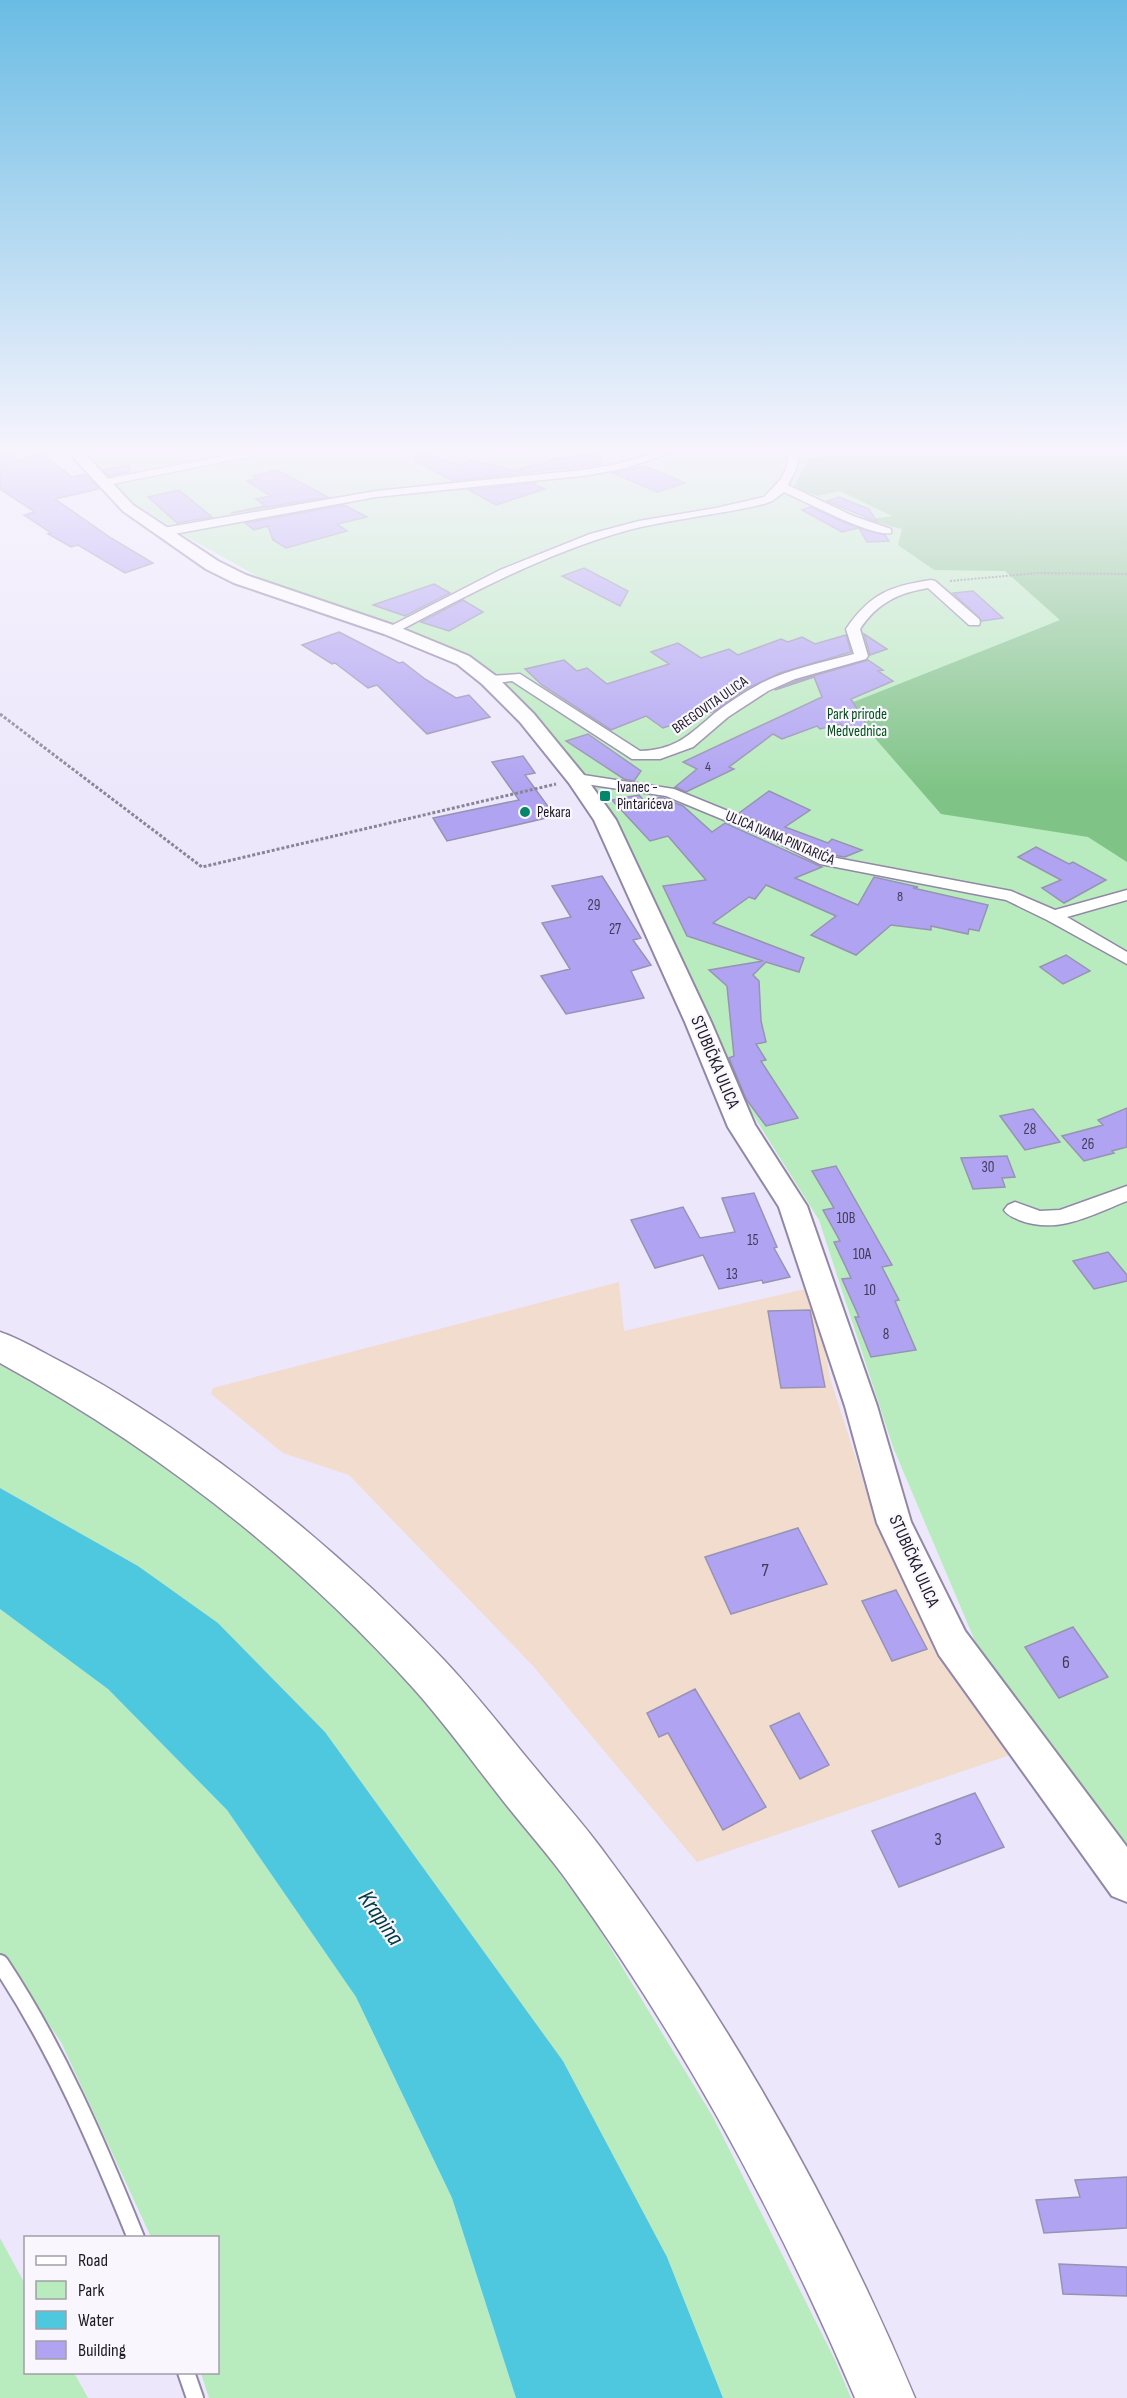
<svg xmlns="http://www.w3.org/2000/svg" width="1127" height="2398" font-family="'Sofia Sans Condensed',sans-serif">
  <rect width="100%" height="100%" fill="#ede7fb"/>
  <path fill="#f1dcce" d="M619,1282L624,1331L814,1287L830,1378L866,1490L929,1635L1013,1754L697,1862L534,1667L349,1475L283,1453L211,1394L213,1388Z"/>
  <path fill="#b8ebbd" d="M86,453H1127V1852L975,1641L893,1447L819,1220L701,1032L613,837L527,718L454,658L284,591L180,533L124,496Z
    M0,1363L83,1410L201,1489L296,1567L391,1663L490,1779L593,1919L713,2117L835,2360L851,2398H723L667,2257L563,2061L325,1732L218,1623L138,1566L0,1488Z
    M0,1609L108,1689L227,1810L356,1997L452,2198L516,2398H209L201,2373L218,2372V2238L151,2237L61,2042L0,1953Z
    M0,2238L25,2284L26,2372L74,2373L88,2398H0Z"/>
  <path fill="#7fc486" d="M880,453L1127,455V862L1088,837L941,814L846,705L1060,620L1005,571L934,570L898,545L902,529L867,520L892,516L840,491L817,496L794,487L809,458Z"/>
  <path fill="#4dc8de" d="M0,1488L138,1566L218,1623L325,1732L563,2061L667,2257L723,2398H516L452,2198L356,1997L227,1810L108,1689L0,1609Z"/>
  <path fill="#b0a3f1" stroke="#9793b2" stroke-width="1.5" d="M0,453H9L18,460L42,454L72,477L85,474L99,489L55,499L111,538L153,563L125,573L78,545L71,547L48,534L51,533L24,515L35,512L0,489Z
    M417,453H428L460,465L472,460L516,471L534,464L538,466L553,459L596,453H598L601,464L453,481L414,460Z
    M129,465L130,472L109,476L103,470Z
    M645,466L685,483L657,492L613,473Z
    M277,470L328,497L231,513L265,506L256,499L271,496L247,481L258,479L253,476Z
    M536,483L533,484L545,489L496,505L469,490Z
    M179,490L212,517L177,523L148,497Z
    M839,497L869,509L877,522L827,501Z
    M344,505L367,517L337,524L347,531L286,548L273,540L268,526L254,530L245,523Z
    M810,507L837,519L858,528L842,532L802,510Z
    M859,528L885,535L889,541L867,542Z
    M584,568L628,591L620,606L562,576Z
    M434,584L450,593L405,616L373,605Z
    M973,591L1003,618L982,621L953,593Z
    M463,600L483,612L449,631L421,622Z
    M339,632L399,663L403,662L425,679L456,698L469,695L490,717L427,734L377,685L368,688L335,663L332,664L302,645Z
    M864,634L887,649L870,655Z
    M846,635L851,652L780,673L746,689L714,711L663,728L646,716L611,730L542,685L525,669L564,660L577,671L587,668L607,684L669,664L651,652L678,643L701,658L729,649L738,655L781,639L788,642L802,637L815,644Z
    M868,660L883,670L878,671L893,681L851,699L872,734L848,736L841,724L820,729L817,726L782,739L773,734L729,767L734,769L686,792L675,787L697,769L683,762L822,697L814,677L775,690L796,681Z
    M588,734L641,771L634,781L624,779L566,741Z
    M523,756L535,773L525,775L555,816L447,841L433,818L519,800L492,762Z
    M769,791L810,810L785,827L828,843L832,839L862,850L845,857L832,855L739,813Z
    M639,795L645,802L661,797L683,806L712,832L725,823L822,867L795,878L858,905L874,877L918,887L913,888L988,905L979,931L969,929L968,934L931,926V930L891,925L856,955L811,935L836,916L766,885L755,899L749,897L713,923L804,958L799,972L766,962L753,975L759,981L761,1021L766,1042L756,1044L766,1060L761,1061L798,1118L766,1126L746,1099L729,1058L734,1056L727,986L709,970L763,961L687,936L663,886L706,880L668,836L650,841L612,800Z
    M1036,847L1069,864L1073,862L1106,880L1064,903L1042,888L1061,880L1018,857Z
    M602,876L641,938L633,940L651,965L631,971L644,998L566,1014L541,976L570,969L542,923L571,917L552,886Z
    M1066,955L1090,971L1063,984L1040,967Z
    M1127,1108V1147L1112,1151L1114,1153L1084,1161L1062,1136L1103,1125L1098,1120Z
    M1033,1109L1060,1142L1025,1150L1000,1116Z
    M1007,1156L1015,1177L1002,1178L1005,1187L973,1189L961,1158Z
    M836,1166L892,1265L882,1267L899,1300L895,1301L916,1350L871,1357L855,1317H859L842,1279L851,1278L834,1242L840,1241L823,1210L834,1208L812,1171Z
    M754,1193L777,1247L774,1248L790,1277L763,1283L762,1280L719,1289L703,1255L655,1268L631,1220L683,1207L700,1238L735,1232L722,1198Z
    M1108,1252L1127,1275V1281L1094,1289L1073,1261Z
    M810,1310L825,1387L781,1388L768,1311Z
    M798,1528L827,1584L731,1614L705,1557Z
    M896,1590L927,1649L892,1661L862,1601Z
    M1073,1627L1108,1677L1059,1698L1025,1647Z
    M695,1689L766,1807L723,1830L668,1733L659,1737L647,1713Z
    M799,1713L829,1765L800,1779L770,1726Z
    M975,1793L1004,1847L899,1887L872,1831Z
    M1127,2177V2228L1044,2233L1036,2200L1080,2197L1075,2180Z
    M1059,2264L1127,2267V2296L1063,2294Z"/>
  <g fill="none" stroke-linecap="round" stroke-linejoin="round">
    <g stroke="#9288a6" stroke-width="8">
      <path id="lane-far1" d="M102,483L253,453"/>
    </g>
    <g stroke="#9288a6" stroke-width="20">
      <path id="lane" d="M0,1963C57,2049 97,2142 136,2238
        M186,2372L195,2398"/>
    </g>
    <g stroke="#9288a6" stroke-width="3">
      <path id="street" d="M655,453H672L622,469L582,476L376,497L163,536L157,532L163,528L376,491L582,470L617,464Z
        M788,453H798L797,467L788,485L853,516L891,529V533C871,537 805,501 784,492L772,501L764,504C718,515 670,519 625,531C544,554 469,594 395,633L390,634L383,630L500,570L590,534L639,521L716,508L764,497L781,479L787,467Z
        M931,580L935,581L979,619L980,622L979,625H969L928,588C898,593 877,603 860,629L868,656L866,659L795,679L768,691L728,717L693,747L660,759H632L512,681L489,684L482,680L489,676L520,674L640,751C676,750 689,735 715,713C728,703 743,693 758,685C787,669 822,663 854,654L846,629C870,594 890,586 931,580Z
        M577,774L674,789L782,833L831,857L1011,891L1055,910L1127,890V900L1067,917L1127,952V964L1047,920L1006,900L820,864L770,839L666,796L572,782L569,779L572,776Z
        M1127,1186V1201C1091,1215 1058,1235 1019,1220C1013,1217 1008,1216 1004,1210L1008,1205L1015,1202L1040,1211L1060,1210Z"/>
    </g>
    <g stroke="#9288a6" stroke-width="4">
      <path id="secondary" d="M69,453H84L133,505L218,561L246,575L396,626L469,656L496,676L534,714L584,775L616,820L711,1022L755,1125L807,1206L877,1406L911,1522L965,1631L1127,1847V1902L1112,1896L939,1655L877,1523L845,1406L779,1207L728,1127L685,1022L594,820L569,783L520,722L482,684L457,664L384,634L234,583L206,569L123,511Z"/>
    </g>
    <g stroke="#9288a6" stroke-width="3">
      <path id="primary" d="M0,1332C18,1338 35,1348 52,1357C99,1381 144,1409 187,1439C280,1504 366,1578 444,1660C477,1695 506,1733 537,1770C558,1796 581,1821 601,1848C727,2016 834,2204 915,2398H855C778,2217 683,2042 568,1882C548,1854 525,1829 504,1802C474,1764 446,1725 414,1689C295,1557 155,1448 0,1363Z"/>
    </g>
    <path stroke="#8a8594" stroke-width="2" stroke-dasharray="2 1.5" stroke-linecap="butt" d="M950,581L1038,573L1127,574"/>
    <path stroke="#8a8594" stroke-width="3" stroke-dasharray="3 2" stroke-linecap="butt" d="M0,714L202,867L556,784"/>
    <use href="#lane-far1" stroke="#fff" stroke-width="6"/>
    <use href="#lane" stroke="#fff" stroke-width="16"/>
    <use href="#street" fill="#fff" fill-rule="evenodd"/>
    <use href="#secondary" fill="#fff" fill-rule="evenodd"/>
    <use href="#primary" fill="#fff" fill-rule="evenodd"/>
  </g>
  <linearGradient id="sky" x2="0" y2="1"><stop stop-color="#6abce4"/><stop offset="0.57" stop-color="#f7f4fd"/><stop offset="1" stop-color="#f7f4fd" stop-opacity="0"/></linearGradient>
  <rect width="1127" height="789" fill="url(#sky)"/>
  <g fill="#02876a" stroke="#f9f7fd" stroke-width="2">
    <rect x="599" y="790" width="12" height="12" rx="3"/>
    <circle cx="525" cy="812" r="6"/>
  </g>
  <g text-anchor="middle" dominant-baseline="central" stroke-width="4.5" stroke-linejoin="round" paint-order="stroke">
    <g font-size="14" fill="#423c58">
      <text x="708" y="766">4</text>
      <text x="900" y="896">8</text>
    </g>
    <g font-size="15" fill="#1e1a25" stroke="#f9f7fd">
      <text transform="translate(710 705) rotate(-35)">BREGOVITA ULICA</text>
      <text transform="translate(780 838) rotate(23)">ULICA IVANA PINTARIĆA</text>
    </g>
    <g font-size="15" fill="#005118" stroke="#f9f7fd">
      <text x="857" y="714">Park prirode<tspan x="857" dy="17">Medvednica</tspan></text>
    </g>
    <g font-size="15" fill="#1e1a25" stroke="#f9f7fd" text-anchor="start">
      <text x="617" y="787">Ivanec -<tspan x="617" dy="17">Pintarićeva</tspan></text>
      <text x="537" y="812">Pekara</text>
    </g>
    <g font-size="15" fill="#423c58">
      <text x="594" y="905">29</text>
      <text x="615" y="929">27</text>
      <text x="1030" y="1129">28</text>
      <text x="1088" y="1144">26</text>
      <text x="988" y="1167">30</text>
      <text x="846" y="1218">10B</text>
      <text x="753" y="1240">15</text>
      <text x="862" y="1254">10A</text>
      <text x="732" y="1274">13</text>
      <text x="870" y="1290">10</text>
      <text x="886" y="1334">8</text>
    </g>
    <g font-size="18" fill="#1e1a25" stroke="#f9f7fd">
      <text transform="translate(715 1062) rotate(67)">STUBIČKA ULICA</text>
      <text transform="translate(914 1561) rotate(66)">STUBIČKA ULICA</text>
    </g>
    <g font-size="18" fill="#423c58">
      <text x="765" y="1570">7</text>
      <text x="1066" y="1662">6</text>
      <text x="938" y="1839">3</text>
    </g>
    <g font-size="24" font-style="italic" fill="#003a43" stroke="#f9f7fd">
      <text transform="translate(381 1918) rotate(55)">Krapina</text>
    </g>
  </g>
  <rect x="24" y="2236" width="195" height="138" fill="#f9f7fd" stroke="#a19fa7" stroke-width="1.5"/>
  <rect x="36" y="2256" width="30" height="9" fill="#ffffff" stroke="#a19fa7" stroke-width="1.5"/>
  <text x="78" y="2266" font-size="18" fill="#1e1a25">Road</text>
  <rect x="36" y="2281" width="30" height="18" fill="#b8ebbd" stroke="#a19fa7" stroke-width="1.5"/>
  <text x="78" y="2296" font-size="18" fill="#1e1a25">Park</text>
  <rect x="36" y="2311" width="30" height="18" fill="#4dc8de" stroke="#a19fa7" stroke-width="1.5"/>
  <text x="78" y="2326" font-size="18" fill="#1e1a25">Water</text>
  <rect x="36" y="2341" width="30" height="18" fill="#b0a3f1" stroke="#a19fa7" stroke-width="1.5"/>
  <text x="78" y="2356" font-size="18" fill="#1e1a25">Building</text>
</svg>
